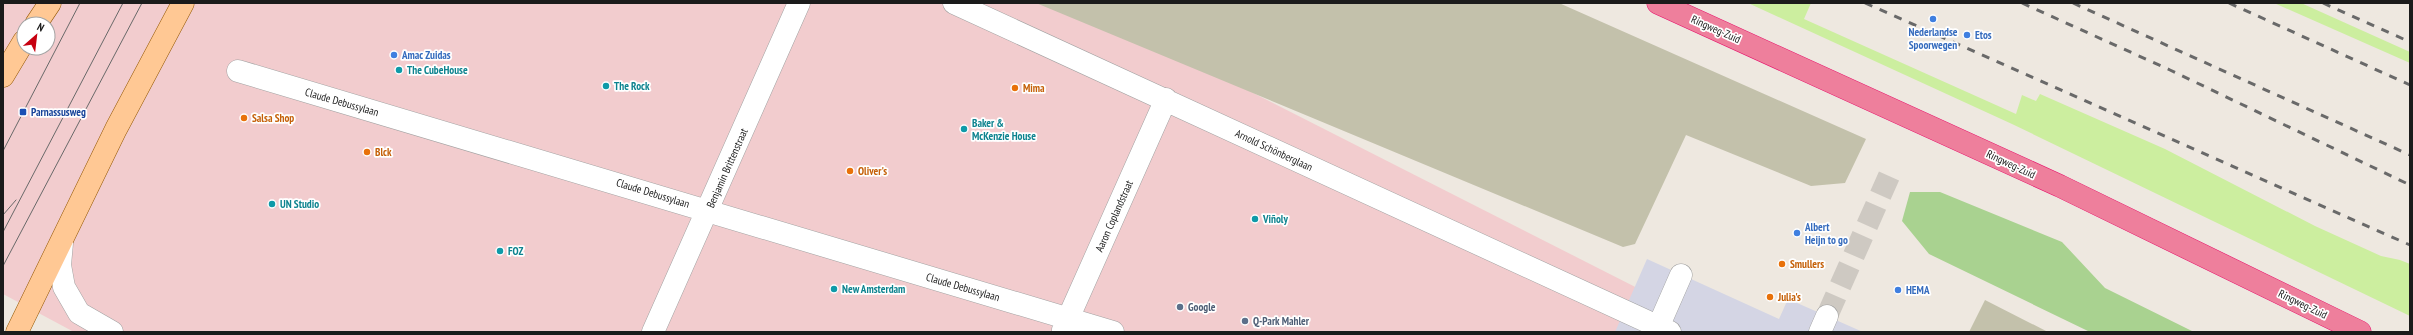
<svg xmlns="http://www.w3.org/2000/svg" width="2413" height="335" font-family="'PT Sans Narrow',sans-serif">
  <rect width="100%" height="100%" fill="#eee8e0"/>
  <path fill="#f2ccce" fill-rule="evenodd" d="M3,3H1066L1194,63L1724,332H74L3,294ZM24,24H48V48H24Z"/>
  <path fill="#c3c1ab" d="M1036,3H1559L1866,139L1845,183L1811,186L1686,135L1635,244L1623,247Z
    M1985,300L2048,332H1969Z"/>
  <path fill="#ccee9f" d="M1748,3H1811L1804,19L2016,114L2022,95L2036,101L2040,94L2165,149L2315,226L2381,256L2400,260L2410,264V316L2012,124Z
    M2274,3H2301L2410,52V63Z"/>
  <path fill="#a9d290" d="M1910,192H1940L2062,242L2105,288L2194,332H2090L1929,254L1902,221Z"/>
  <path fill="#d4d5e4" d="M1647,259L1779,319L1788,299L1863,332H1615Z"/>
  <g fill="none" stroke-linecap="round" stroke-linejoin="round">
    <path stroke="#cec9c2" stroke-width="22" stroke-dasharray="22 11" stroke-linecap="butt" d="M1827,316L1889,176"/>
    <g stroke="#a2a2a2" stroke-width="23">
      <path id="minor" d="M954,3L1670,332
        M238,71L1113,332
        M62,243L60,265L64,287L79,313L112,332
        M1063,330L1166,99
        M653,332L799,3
        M1656,332L1681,275
        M1820,332L1827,316"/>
    </g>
    <g stroke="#935700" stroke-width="23">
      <path id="major" d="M36,24L50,3
        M3,76L24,41
        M17,332L116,129L183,3"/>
    </g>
    <g stroke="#e6136c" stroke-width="23">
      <path id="highway" d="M1658,3L2060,186L2360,332"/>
    </g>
    <use href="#minor" stroke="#fff" stroke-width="22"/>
    <use href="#major" stroke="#ffc894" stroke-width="22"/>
    <use href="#highway" stroke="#ee7f9c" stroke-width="22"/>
    <path stroke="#696969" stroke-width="1" d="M3,151L80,3
      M3,215L16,200
      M3,232L123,3
      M3,266L142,3"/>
    <path stroke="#696969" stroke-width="3" stroke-dasharray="8 8" stroke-linecap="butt" d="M1865,3L2410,245
      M2022,3L2170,70L2410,185
      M2073,3L2410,155
      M2229,3L2410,85
      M2323,3L2410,42"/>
  </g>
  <g fill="#3f7fe0" stroke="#fff" stroke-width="1.5">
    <circle cx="1933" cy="19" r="4"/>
    <circle cx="1967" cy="35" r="4"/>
    <circle cx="394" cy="55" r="4"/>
    <circle cx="1797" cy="233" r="4"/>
    <circle cx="1898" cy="290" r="4"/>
  </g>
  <g fill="#0f9aa8" stroke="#fff" stroke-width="1.5">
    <circle cx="399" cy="70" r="4"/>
    <circle cx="606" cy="86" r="4"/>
    <circle cx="964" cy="129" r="4"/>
    <circle cx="272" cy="204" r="4"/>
    <circle cx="1255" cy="219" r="4"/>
    <circle cx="500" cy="251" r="4"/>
    <circle cx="834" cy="289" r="4"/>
  </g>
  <g fill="#e8710a" stroke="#fff" stroke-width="1.5">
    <circle cx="1015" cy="88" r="4"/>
    <circle cx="244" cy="118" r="4"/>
    <circle cx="367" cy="152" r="4"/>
    <circle cx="850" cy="171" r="4"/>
    <circle cx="1782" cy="264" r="4"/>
    <circle cx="1770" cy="297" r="4"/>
  </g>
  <rect fill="#1a4fb4" stroke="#fff" stroke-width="1.5" x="19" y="108" width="8" height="8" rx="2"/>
  <g fill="#5c6f8a" stroke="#fff" stroke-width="1.5">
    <circle cx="1180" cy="307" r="4"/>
    <circle cx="1245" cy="321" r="4"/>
  </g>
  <g text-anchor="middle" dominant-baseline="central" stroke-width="3.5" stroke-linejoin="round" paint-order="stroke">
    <g font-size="11" fill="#1b1b1b" stroke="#fff">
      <text transform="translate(1716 29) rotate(24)">Ringweg-Zuid</text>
      <text transform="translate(342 102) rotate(16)">Claude Debussylaan</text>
      <text transform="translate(1274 150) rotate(25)">Arnold Schönberglaan</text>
      <text transform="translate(2011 164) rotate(25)">Ringweg-Zuid</text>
      <text transform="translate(727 168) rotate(-66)">Benjamin Brittenstraat</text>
      <text transform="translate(653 193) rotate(17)">Claude Debussylaan</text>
      <text transform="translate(1114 216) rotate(-66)">Aaron Coplandstraat</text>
      <text transform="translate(963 287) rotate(16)">Claude Debussylaan</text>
      <text transform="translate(2303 304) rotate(26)">Ringweg-Zuid</text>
    </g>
    <g font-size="11" font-weight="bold" fill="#366cbe" stroke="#fff" text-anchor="start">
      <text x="1933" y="32" text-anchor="middle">Nederlandse<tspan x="1933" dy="13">Spoorwegen</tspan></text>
      <text x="1975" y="35">Etos</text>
      <text x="402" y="55">Amac Zuidas</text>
      <text x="1805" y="227">Albert<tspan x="1805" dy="13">Heijn to go</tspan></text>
      <text x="1906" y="290">HEMA</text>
    </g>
    <g font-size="11" font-weight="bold" fill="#0d838f" stroke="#fff" text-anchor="start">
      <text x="407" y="70">The CubeHouse</text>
      <text x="614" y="86">The Rock</text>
      <text x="972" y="123">Baker &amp;<tspan x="972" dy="13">McKenzie House</tspan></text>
      <text x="280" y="204">UN Studio</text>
      <text x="1263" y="219">Viñoly</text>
      <text x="508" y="251">FOZ</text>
      <text x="842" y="289">New Amsterdam</text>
    </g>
    <g font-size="11" font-weight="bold" fill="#c56008" stroke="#fff" text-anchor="start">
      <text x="1023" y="88">Mima</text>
      <text x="252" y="118">Salsa Shop</text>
      <text x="375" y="152">Blck</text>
      <text x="858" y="171">Oliver's</text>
      <text x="1790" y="264">Smullers</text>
      <text x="1778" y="297">Julia's</text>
    </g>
    <g font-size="11" font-weight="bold" fill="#164399" stroke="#fff" text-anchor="start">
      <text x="31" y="112">Parnassusweg</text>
    </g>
    <g font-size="11" font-weight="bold" fill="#4e5e75" stroke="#fff" text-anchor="start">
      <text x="1188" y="307">Google</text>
      <text x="1253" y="321">Q-Park Mahler</text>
    </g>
  </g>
  <rect width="2413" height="335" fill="none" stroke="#1b1b1b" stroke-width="8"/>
  <g transform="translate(36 36) rotate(28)"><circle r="19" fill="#ffffff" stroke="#a4a4a4"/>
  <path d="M0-3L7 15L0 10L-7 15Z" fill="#c70010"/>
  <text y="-6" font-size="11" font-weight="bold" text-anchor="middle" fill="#1b1b1b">N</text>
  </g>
</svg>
